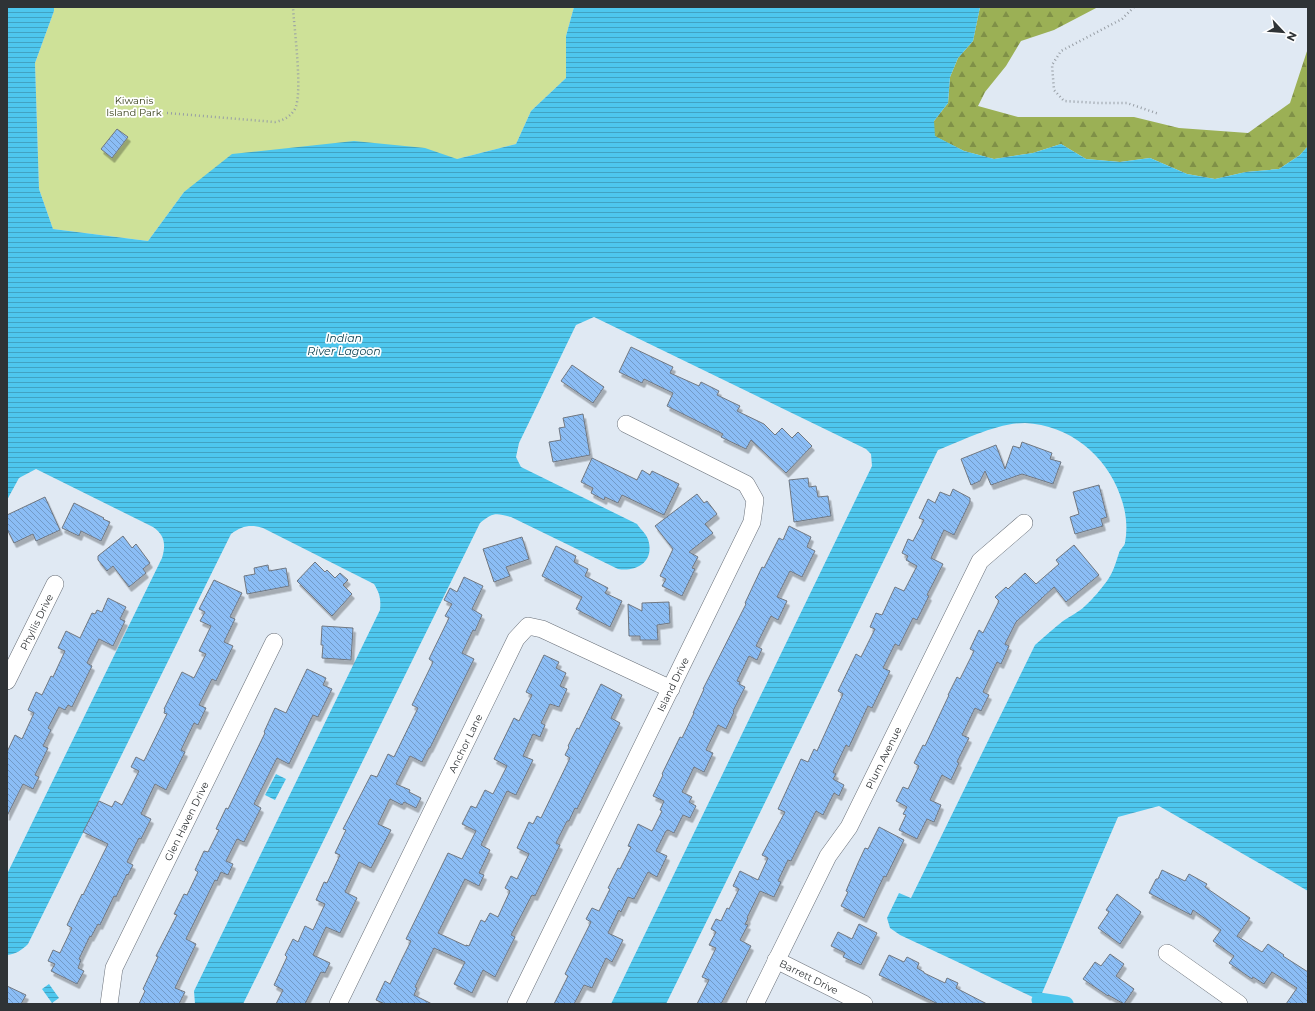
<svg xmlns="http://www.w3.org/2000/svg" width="1315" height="1011" font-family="Montserrat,sans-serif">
  <defs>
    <pattern id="forest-firs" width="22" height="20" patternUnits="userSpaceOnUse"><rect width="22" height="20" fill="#9bb055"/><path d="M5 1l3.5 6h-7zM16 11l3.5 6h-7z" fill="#7f9047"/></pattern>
    <pattern id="water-rules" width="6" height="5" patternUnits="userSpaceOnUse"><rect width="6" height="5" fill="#4ec7ee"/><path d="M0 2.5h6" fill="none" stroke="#41a2c2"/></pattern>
    <pattern id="building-back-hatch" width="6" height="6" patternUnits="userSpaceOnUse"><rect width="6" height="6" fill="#8bbdf5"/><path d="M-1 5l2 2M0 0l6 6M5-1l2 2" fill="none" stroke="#729ac7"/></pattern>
    <filter id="shadow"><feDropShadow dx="2.5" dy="4.5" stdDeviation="0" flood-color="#0004"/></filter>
  </defs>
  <rect width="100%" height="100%" fill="#e0e9f3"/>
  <path fill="#cee198" d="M54,7H574L566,36V78L531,111L516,144L457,159L184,192L148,241L53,229L39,189L35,63L54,11Z"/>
  <path fill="url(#forest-firs)" d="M980,7H1098L1054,30L1021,41L1006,66L985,92L978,106L1018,117H1134L1179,128L1248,133L1290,103L1308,48V146L1300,155L1279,169L1246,172L1215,179L1187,174L1150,158L1120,162L1086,159L1061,144L1033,153L994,159L964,151L934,136V121L948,103L950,77L958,58L973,41Z"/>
  <path fill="url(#water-rules)" d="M7,7H54V11L35,63L39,189L53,229L148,241L184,192L232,154L354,141L425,148L457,159L516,144L531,111L566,78V36L574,7H980L973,41L958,58L950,77L948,103L934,121L935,136L964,151L994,159L1033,153L1061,144L1086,159L1120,162L1150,158L1187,174L1215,179L1246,172L1279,169L1300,155L1308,146V891L1159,806L1118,817L1039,1000L900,935L890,928L887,918L899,893L911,898L1035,645C1044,637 1053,629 1063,621C1070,616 1079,612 1085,606C1093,599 1101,589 1107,581C1113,573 1116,562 1119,553C1120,549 1124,547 1125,543C1128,527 1126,510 1120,495C1106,455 1069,425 1025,423C997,423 964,440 938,450L666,1004H611L872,466L871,454L866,449L594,317L576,325L519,443L516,457L521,467L637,524C641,530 648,535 649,543C653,563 635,572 618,569L511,517C496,513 493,512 480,523L243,1004H195L194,991L380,610C381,599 380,594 374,584L263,528C250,524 242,526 231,534L28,944C22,950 16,954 7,955V874L162,558C166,545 165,535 153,527L36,469L19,478L7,500Z
    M276,774L286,779L275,800L265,795Z
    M49,984L59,998L52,1003L42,989Z"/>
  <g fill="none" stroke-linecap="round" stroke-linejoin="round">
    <path stroke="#4ec7ee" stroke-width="15" d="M1039,1000L1066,1004"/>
  </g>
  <path fill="url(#building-back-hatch)" stroke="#707780" filter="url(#shadow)" d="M117,129L128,137L112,158L101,149Z
    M631,347L673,367L670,373L699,386L701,382L719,391L717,395L740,406L737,411L764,424L775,435L782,428L792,438L798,432L812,446L786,473L751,440L746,449L721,437L723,434L667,406L673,393L644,379L642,383L619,372Z
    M572,365L604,387L593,403L561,381Z
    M583,414L590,455L553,462L549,442L561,440L559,428L565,427L563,418Z
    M1022,442L1052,453L1050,459L1061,462L1053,484L1022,474L991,485L985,471L980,481L971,485L961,459L996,445L1005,469L1013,446L1020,448Z
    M592,458L637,480L642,470L650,475L652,471L679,484L664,515L622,495L618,503L605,497L604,500L591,493L593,488L581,482Z
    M808,478L809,487L816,486L818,497L828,496L831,516L794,522L789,480Z
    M1099,485L1107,517L1101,519L1103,526L1075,534L1070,517L1079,514L1073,492Z
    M953,489L970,498V502L954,535L944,530L931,558L943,564L927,595L929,596L917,620L913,618L899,646L895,644L883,668L890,671L872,708L868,706L849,747L846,745L833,772L836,774L833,779L844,785L839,796L834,793L823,815L816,811L791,861L788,860L778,881L781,882L774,897L760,891L747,918L748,919L745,924L748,925L740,940L751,946L721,1004H697L709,980L702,977L716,948L709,945L716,932L711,929L716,919L721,921L727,908L729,909L739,889L733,886L740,871L758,880L768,858L762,855L785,812L778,809L801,759L808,762L814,749L817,751L843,694L838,691L856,654L861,657L875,629L870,627L876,613L882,615L895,587L904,591L917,566L906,560L908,556L902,553L908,539L913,541L924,520L919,518L928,499L935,503L940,492L950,496Z
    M697,494L704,503L707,501L717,514L705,524L713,533L689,552L698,557L692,568L695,569L682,596L662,586L666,579L660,576L673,549L655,526Z
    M45,497L60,530L36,541L33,534L14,543L7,529V515Z
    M74,503L104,518L103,519L110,522L101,541L81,531L79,536L62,528Z
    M789,526L811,537L807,547L815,551L802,577L790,571L777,597L787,601L778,620L771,616L756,646L762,649L757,660L749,656L737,681L740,682L739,684L745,687L733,711L734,712L726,729L718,725L706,750L713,753L704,772L694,767L682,792L692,797L689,802L696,806L690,818L683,815L674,833L668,830L666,831L656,851L667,856L657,877L648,872L634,899L628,897L621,912L619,910L608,933L623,940L612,962L606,958L592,988L584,985L574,1004H554L568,976L565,974L591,922L586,919L592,908L599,911L610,889L608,888L618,868L620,869L631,847L628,846L638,824L652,831L662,811L660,810L664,801L653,796L663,775L662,774L680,737L682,738L694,713H693L704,689H703L746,604L745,603L762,567L764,568L779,538L783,540Z
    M123,536L132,548L136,544L150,563L143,569L146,573L129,587L113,566L107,571L98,560V556Z
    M522,537L529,559L506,567L510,576L494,582L483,549Z
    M1074,545L1099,575L1066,602L1054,587L1016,622L1005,644L1009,646L1001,664L997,662L983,692L989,695L981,711L975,708L962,735L969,738L957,762L959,763L951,780L942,775L930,800L941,805L934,822L927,819L917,839L899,830L906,815L903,814L907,807L896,801L903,787L908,789L919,766L914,763L923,745L925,746L949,695H948L957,677L960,679L974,651L970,649L979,630L983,633L999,601L995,597L1006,587L1008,589L1025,573L1036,584L1059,564L1056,560Z
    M556,546L576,556L574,562L588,569L585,576L608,588L605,593L622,601L610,627L576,609L582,597L542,576Z
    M315,562L325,572L327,570L335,578L340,573L348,580L343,585L352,594L332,616L297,581Z
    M268,565L269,571L286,568L289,586L247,594L244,576L255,574L254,568Z
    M464,577L483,586L472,609L482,615L475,631L473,630L462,653L474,659L430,748H429L422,762L410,756L396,784L410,790L409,792L421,798L416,808L404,802L402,805L390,799L378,824L391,830L371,868L359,862L345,892L357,898L340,933L326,927L313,955L330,963L325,973L321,972L305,1004H276L283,990L274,985L287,957L285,955L293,939L298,942L305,926L313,930L325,904L316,900L324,882L327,883L340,855L335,853L346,830L343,829L371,775L377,777L388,754L394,757L418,708L412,705L433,662L429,659L449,618L445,616L452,604L444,600L450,588L457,592Z
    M214,580L242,593L230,617L235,619L224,642L233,646L216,681L212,679L199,705L206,708L198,725L194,723L181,750L185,752L166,790L155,784L141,814L151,819L141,839L139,838L127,862L133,865L128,875L127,874L116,897L114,896L100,925L98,924L91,937L90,936L79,959L81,960L78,968L84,971L77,984L51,971L55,964L48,961L53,950L60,953L72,928L67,925L82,894L83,895L108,844L83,832L99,801L112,807L115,801L122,805L139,771L131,767L136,757L144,761L167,714L164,713L165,709H164L182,672L194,678L206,654L199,651L211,626L200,621L205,612L199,609Z
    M108,598L126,607L120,619L125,621L113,646L99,639L87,663L92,666L72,707L68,705L65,710L59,707L48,728L51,730L43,746L48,748L35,775L39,777L33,789L23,784L7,816V752L15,735L22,739L34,713L28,710L36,692L42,695L51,676L53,677L65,651L58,648L66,631L80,638L92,613L95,614L97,610L102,612Z
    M669,602L670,623L657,625L658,640H640V636H629L628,604L642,611V603Z
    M322,626L353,628L351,660L322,658L323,645H321Z
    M544,655L559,662L556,668L566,673L560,686L567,689L559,707L550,704L541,723L545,725L540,737L533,734L523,756L533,760L516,795L507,791L481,845L490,850L479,873L484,875L479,886L465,879L438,933L466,946V945L469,946L481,920L485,922L490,913L498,917L510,891L505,888L511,876L517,879L529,854L517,848L529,822L533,824L537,816L541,818L570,758L565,755L569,747L568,746L577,728L579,729L601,684L622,695L611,718L620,723L577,809L575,808L569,821H567L556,843L560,845L535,896L532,895L511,935L515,937L495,977L483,970L472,993L454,984L465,962L434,948L415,987L417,988L414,995L432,1004H385L376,1000L385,981L390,984L402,959L411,941L406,939L448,853L462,859L476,831L462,824L471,806L476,808L485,790L493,794L507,766L494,759L514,718L519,721L532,695L526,692Z
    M307,669L326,678L323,685L332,689L318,717L313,715L289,764L277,758L254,804L261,808L244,842L237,839L226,861L233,864L228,875L221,872L217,881L215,880L186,939L196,944L175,988L185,992L179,1004H139L145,991L143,989L158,957L156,956L177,915L174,914L184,894L187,895L198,872L195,870L204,851L208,852L219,830L216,829L226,808L228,809L265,733L264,732L275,708L286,713Z
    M879,827L904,840L886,877L884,876L864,918L841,906L848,892L846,891L858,863L865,848L868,849Z
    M1162,870L1185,881L1189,874L1207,884L1205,887L1250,918L1237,936L1262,952L1268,944L1284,955L1283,956L1308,972V1004H1286L1297,988L1272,972L1264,984L1253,977L1252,979L1229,963L1234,956L1213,941L1221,930L1193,910L1191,915L1149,893L1156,879H1158Z
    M1117,894L1141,912L1120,944L1098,928L1109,912L1106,910Z
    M859,924L877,933L861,965L843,957L845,953L831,946L838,932L852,939Z
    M1110,954L1124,964L1116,976L1134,989L1124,1004L1108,995V996L1083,979L1095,962L1101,966Z
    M889,955L904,962L907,957L919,963L917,968L924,972V973L945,983L947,978L958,983L956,988L987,1004H938L879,975Z
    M7,986L26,995L21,1004H7Z"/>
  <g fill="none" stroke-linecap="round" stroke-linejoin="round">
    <g stroke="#686f78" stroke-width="18">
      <g id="minor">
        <path id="s1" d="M7,681L55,584"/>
        <path d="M1167,953L1239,1004"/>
        <path id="s2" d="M776,960L864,1004"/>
        <path id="s3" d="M109,1004L114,968L274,642"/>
        <path id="s4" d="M338,1004L516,639L528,626L542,629L671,689"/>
        <path id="s5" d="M516,1004L752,522L755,500L746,484L626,424"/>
        <path id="s6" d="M755,1004L828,856L849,827L980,561L1024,523"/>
      </g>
    </g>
    <path stroke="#979ea5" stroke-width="2.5" stroke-dasharray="1 3" stroke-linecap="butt" d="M1134,7L1122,19L1061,51L1052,65L1054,90L1064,101L1097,103H1127L1159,114
      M167,113L275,122C284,120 290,117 295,109C303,93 294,28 293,7"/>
    <use href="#minor" stroke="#fff" stroke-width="17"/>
  </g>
  <g text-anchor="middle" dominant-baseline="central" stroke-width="3.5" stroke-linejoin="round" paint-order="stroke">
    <g font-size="10" fill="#38411b" stroke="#fff">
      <text x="134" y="100">Kiwanis<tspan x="134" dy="12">Island Park</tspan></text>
    </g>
    <g font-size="10" fill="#2f3336" stroke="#fff">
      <text stroke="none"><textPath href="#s1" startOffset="66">Phyllis Drive</textPath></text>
      <text stroke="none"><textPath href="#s5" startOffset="356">Island Drive</textPath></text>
      <text stroke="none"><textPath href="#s4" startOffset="290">Anchor Lane</textPath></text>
      <text stroke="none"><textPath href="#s6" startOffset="278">Plum Avenue</textPath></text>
      <text stroke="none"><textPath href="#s3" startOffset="200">Glen Haven Drive</textPath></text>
      <text stroke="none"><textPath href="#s2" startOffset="37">Barrett Drive</textPath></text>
    </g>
    <g font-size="11" font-style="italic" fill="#073f4f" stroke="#fff">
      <text x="344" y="338">Indian<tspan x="344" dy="13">River Lagoon</tspan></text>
    </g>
  </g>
  <rect width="1315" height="1011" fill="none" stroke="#2f3336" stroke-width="16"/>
  <g transform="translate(1283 32) rotate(116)" stroke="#ffffff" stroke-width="3" paint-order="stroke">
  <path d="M0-3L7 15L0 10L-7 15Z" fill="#2f3336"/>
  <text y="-6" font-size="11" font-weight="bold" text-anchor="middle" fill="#2f3336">N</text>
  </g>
</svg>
